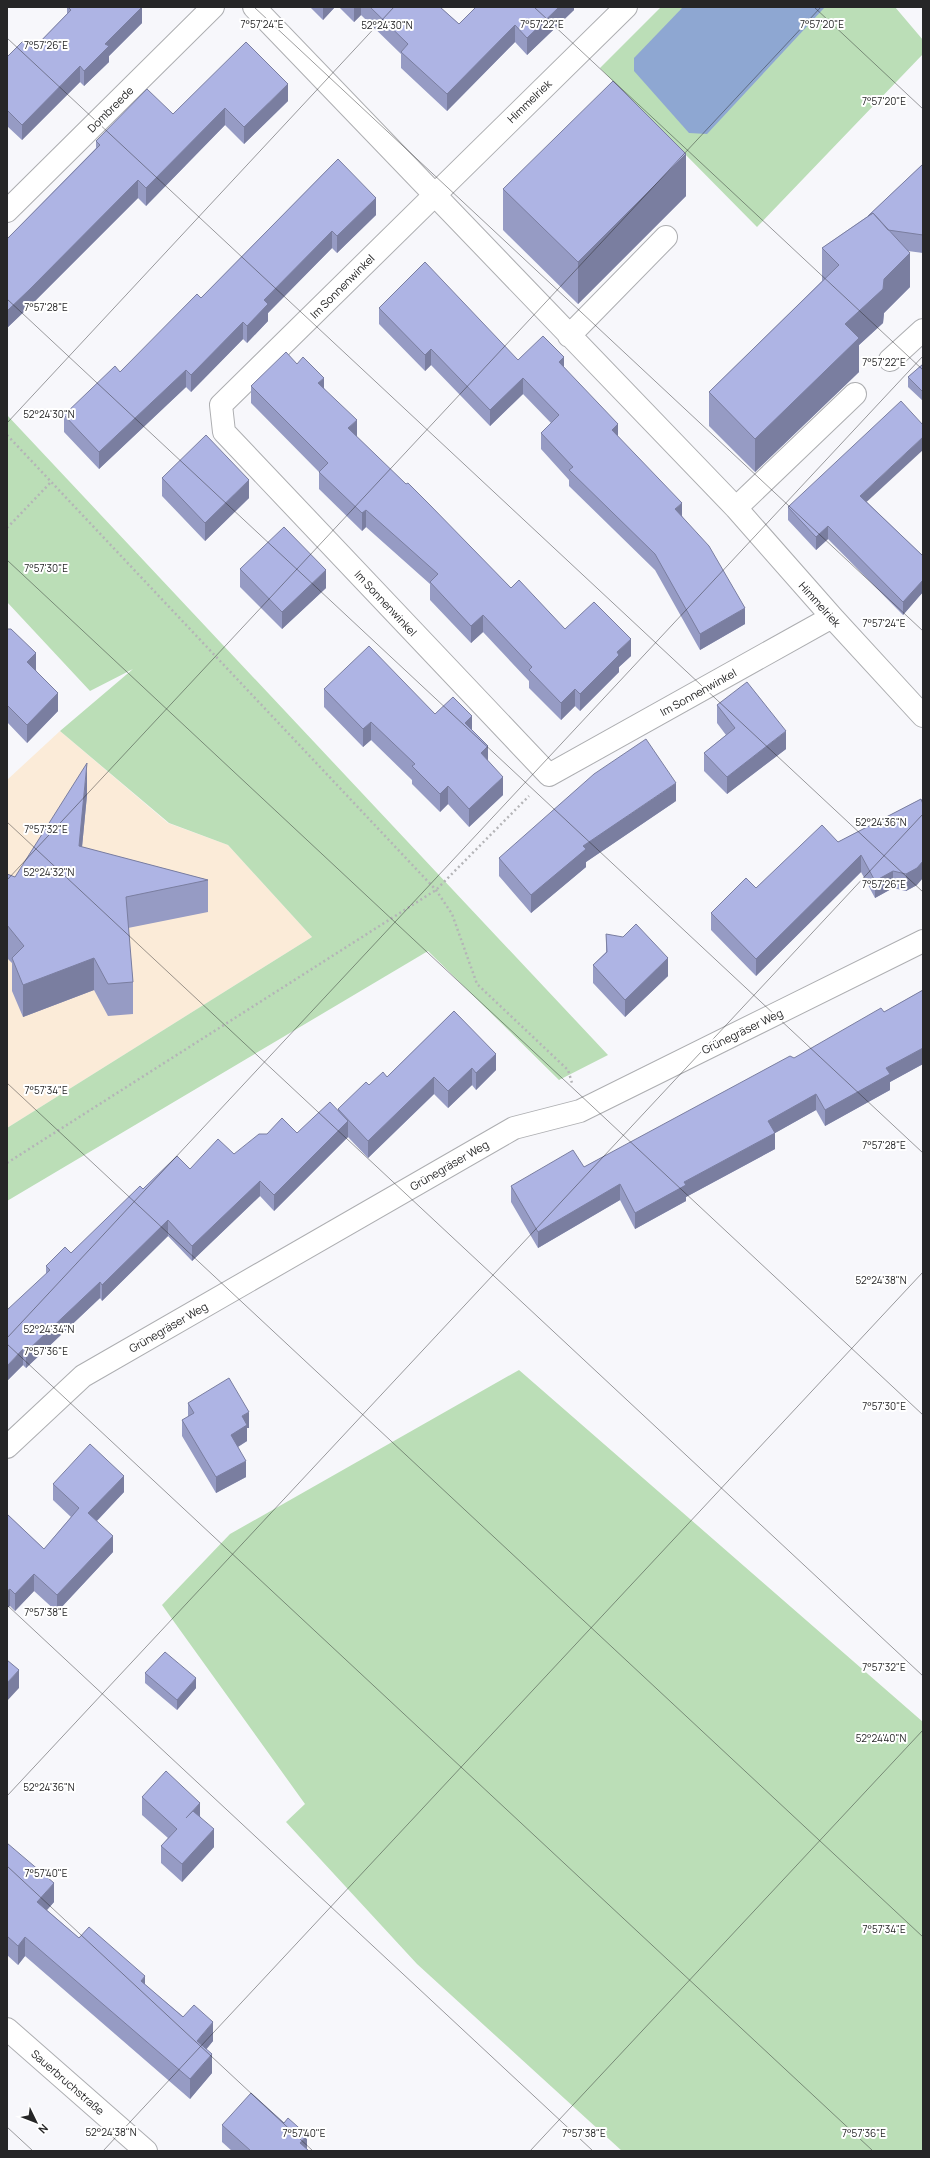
<svg xmlns="http://www.w3.org/2000/svg" width="930" height="2158" font-family="Manrope,sans-serif">
  <rect width="100%" height="100%" fill="#f7f7fb"/>
  <path fill="#fbebd8" d="M60,731L168,823L228,845L312,937L7,1128V780Z"/>
  <path fill="#bbdeb7" d="M661,7H895L923,40V54L757,227L600,68Z
    M7,415L608,1055L559,1080L428,951L7,1201V1128L312,937L228,845L169,823L60,731L133,669L90,691L7,602Z
    M519,1370L923,1722V2151H622L417,1964L286,1822L305,1804L162,1605L230,1534Z"/>
  <path fill="#8ea7d2" d="M683,7H825L707,134L689,133L634,71V58Z"/>
  <g fill="none" stroke-linecap="round" stroke-linejoin="round">
    <g stroke="#adaeb1" stroke-width="24">
      <path id="street" d="M254,7L736,508L832,617L923,716
        M626,7L221,405L224,432L549,775L832,617
        M7,211L213,7
        M569,336L666,237
        M890,360L923,330
        M736,508L855,394
        M7,1447L83,1376L514,1128L580,1111L923,941
        M7,2029L146,2151"/>
    </g>
    <path stroke="#b4b4b7" stroke-width="2.5" stroke-dasharray="2 3" stroke-linecap="butt" d="M7,435L436,890L452,914L477,984L568,1070L572,1083
      M7,528L52,481
      M7,1163L436,890L529,796"/>
    <use href="#street" stroke="#fff" stroke-width="22"/>
  </g>
  <path fill="#969bc4" d="M67,7H141L142,23L109,56V62L84,86L80,82L22,140L7,126V57L33,49L67,14Z
    M310,7H335L323,20Z
    M339,7H440L459,24L574,7V10L527,55L515,42L447,111L401,68V54L361,15L354,22Z
    M288,101L244,144L225,125L146,206L138,198L30,306L7,328V239L96,148V141L173,114Z
    M338,159L376,215L337,253L332,248L268,313V321L247,343L243,339L191,392L186,387L99,469L64,432V415L120,372L201,298Z
    M923,164V253L908,251L910,287L884,313L883,323L859,345V372L755,472L709,426V392L822,281V248L868,216Z
    M503,189L686,196L578,304L503,230Z
    M379,308L518,360L564,367L618,437L682,516L745,624L700,650L655,570L569,486V480L541,449V433L551,423L523,394L490,426L431,365L425,371L379,324Z
    M297,364L324,388L357,437L511,588L565,629L631,656L619,667V672L580,711L575,706L561,720L529,688V681L483,632L471,643L430,600V584L366,527L362,531L319,489V472L251,403V386Z
    M923,364V401L908,387V377Z
    M162,478L249,498L205,541L162,496Z
    M867,502L923,556V592L903,615L828,539L816,550L788,520V507Z
    M240,569L326,588L282,629L240,587Z
    M7,629L36,670L58,711L27,743L7,722Z
    M324,689L435,714L472,730L488,761L503,795L469,827L448,804L440,812L412,784V780L371,740L363,747L324,707Z
    M717,705L786,749L727,794L704,771V753L726,735L717,723Z
    M87,795L82,847L208,880V912L128,928L133,982V1014L108,1016L94,990L23,1017L12,991V963L7,958V874L15,877Z
    M921,799L917,885L906,891L893,888L875,898L861,872L756,976L711,930V913L838,842Z
    M676,801L586,862V867L531,913L499,876V858Z
    M606,934L668,976L625,1017L593,983V965L606,952Z
    M923,990V1064L890,1082V1090L825,1126L816,1110L775,1133V1149L686,1197V1201L635,1229L620,1200L538,1248L511,1202V1186L584,1167L884,1012Z
    M454,1011L496,1070L476,1090L472,1085L448,1108L434,1094L368,1158L348,1137L274,1211L260,1196L192,1261L168,1236L102,1301L100,1298L26,1368L23,1365L7,1381L46,1274V1266L71,1253L143,1189L190,1169L297,1133L338,1110V1109L369,1085L387,1077Z
    M188,1403L249,1428H247V1441L238,1447L246,1477L216,1493L182,1436V1420L188,1417Z
    M53,1484L124,1492L97,1521L113,1552L57,1612L34,1591L15,1611L10,1606L7,1514L44,1549L71,1517L53,1500Z
    M145,1673L196,1688L177,1710L145,1683Z
    M142,1797L200,1816L214,1847L182,1882L161,1863V1846L168,1838L142,1815Z
    M7,1843L54,1902L47,1910L79,1938L145,1985L213,2041L206,2049L212,2073L190,2099L25,1956L18,1965L7,1955Z
    M222,2125L307,2149L309,2151H232L222,2142Z"/>
  <path fill="#7a7ea0" d="M142,7V23L109,56V62L84,86V71L105,44Z
    M323,7H335L323,20Z
    M354,7H361V15L354,22Z
    M559,7H574V10L527,55V38Z
    M515,25V42L447,111V94Z
    M80,66V82L22,140V125Z
    M288,84V101L244,144V127Z
    M225,108V125L146,206V188Z
    M686,154V196L578,304V262Z
    M138,180V198L30,306L7,328V311Z
    M376,198V215L337,253V236Z
    M332,231V248L268,313V321L247,343V326L264,300Z
    M910,253V287L884,313L883,323L859,345V372L755,472V439L845,324L884,279Z
    M243,322V339L191,392V375Z
    M431,349V365L425,371V355Z
    M564,357V373L559,362Z
    M186,370V387L99,469V452Z
    M324,378V395L318,383Z
    M523,378V394L490,426V410Z
    M357,420V437L348,428Z
    M618,424V440L612,430Z
    M923,437V450L860,508V496Z
    M249,480V498L205,541V523Z
    M682,503V519L675,509Z
    M366,510V527L362,531V513Z
    M828,526V539L816,550V537Z
    M326,570V588L282,629V612Z
    M923,580V592L903,615V602Z
    M745,608V624L700,650V634Z
    M483,615V632L471,643V626Z
    M631,639V656L619,667V672L580,711V694L617,652Z
    M36,653V671L27,662Z
    M575,689V706L561,720V703Z
    M58,693V711L27,743V725Z
    M472,716V734L465,723Z
    M371,722V740L363,747V729Z
    M786,731V749L727,794V777Z
    M488,746V764L481,753Z
    M87,763V795L79,878V846Z
    M503,777V795L469,827V809Z
    M676,783V801L586,862V867L531,913V895L583,846Z
    M448,786V804L440,812V794Z
    M861,855V872L756,976V959Z
    M923,861V878L917,885L906,891V874Z
    M893,871V888L875,898V881Z
    M94,958V990L23,1017V985Z
    M668,958V976L625,1017V1000Z
    M923,1048V1064L890,1082V1090L825,1126V1110L886,1068Z
    M496,1054V1070L476,1090V1073Z
    M472,1068V1085L448,1108V1091Z
    M434,1077V1094L368,1158V1141Z
    M816,1094V1110L768,1137V1121Z
    M348,1121V1137L274,1211V1195Z
    M775,1133V1149L686,1197V1201L635,1229V1213L684,1182Z
    M260,1181V1196L192,1261V1246Z
    M620,1184V1200L538,1248V1232Z
    M168,1220V1236L102,1301V1285Z
    M100,1282V1298L26,1368V1352Z
    M23,1349V1365L7,1381V1366Z
    M249,1412V1428H247V1441L231,1451V1435L242,1416Z
    M246,1461V1477L216,1493V1477Z
    M124,1476V1492L88,1530V1513Z
    M113,1536V1552L57,1612V1595Z
    M34,1574V1591L15,1611V1594Z
    M10,1589V1606L7,1608V1591Z
    M19,1670V1688L7,1701V1683Z
    M196,1678V1688L177,1710V1700Z
    M200,1803V1820L186,1818Z
    M214,1829V1847L182,1882V1864Z
    M54,1883V1902L37,1921V1902Z
    M25,1937V1956L18,1965V1946Z
    M145,1976V1995L141,1981Z
    M213,2022V2041L197,2061V2041Z
    M212,2054V2073L190,2099V2079Z
    M307,2135V2151L300,2143Z"/>
  <path fill="#aeb4e4" stroke="#7a7ea0" d="M68,7H142L105,44L109,46L84,71L80,66L22,125L7,110V57L24,40L33,49L71,10Z
    M370,7H440L459,24L476,7H559L527,38L515,25L447,94L401,52L408,44Z
    M246,42L288,84L244,127L225,108L146,188L138,180L30,289L7,311V239L100,145L96,141L147,89L173,114Z
    M613,81L686,154L578,262L503,189Z
    M338,159L376,198L337,236L332,231L264,300L268,304L247,326L243,322L191,375L186,370L99,452L64,415L115,366L120,372L197,294L201,298Z
    M923,164V235L888,230L873,213L868,216Z
    M873,213L910,253L884,279L883,289L845,324L859,338L755,439L709,392L839,265L822,248Z
    M425,262L518,360L543,336L564,357L559,362L618,424L612,430L682,503L675,509L709,546L745,608L700,634L655,554L569,470L573,467L541,433L559,415L523,378L490,410L431,349L425,355L379,308Z
    M286,352L297,364L303,357L324,378L318,383L357,420L348,428L406,484L408,483L429,504L511,588L519,580L565,629L594,602L631,639L617,652L619,655L580,694L575,689L561,703L529,670L532,667L483,615L471,626L430,582L438,574L366,510L362,513L319,472L328,463L251,386Z
    M923,364V392L908,377Z
    M901,401L923,425V437L860,496L923,556V580L903,602L828,526L816,537L788,507Z
    M206,435L249,480L205,523L162,478Z
    M284,527L326,570L282,612L240,569Z
    M7,629H11L36,653L27,662L58,693L27,725L7,705Z
    M369,646L435,714L453,697L472,716L465,723L488,746L481,753L503,777L469,809L448,786L440,794L412,766L415,764L371,722L363,729L324,689Z
    M747,682L786,731L727,777L704,753L735,728L717,705Z
    M646,739L676,783L583,846L586,849L531,895L499,858L594,774Z
    M87,763L79,846L208,880L126,897L133,982L108,984L94,958L23,985L12,958L24,946L7,925V874L15,877Z
    M921,799L923,804V861L917,868L906,874L893,871L875,881L861,855L756,959L711,913L746,878L756,888L822,825L838,842Z
    M636,924L668,958L625,1000L593,965L607,952L606,934L623,937Z
    M923,990V1048L886,1068L890,1074L825,1110L816,1094L768,1121L775,1133L684,1182L686,1185L635,1213L620,1184L538,1232L511,1186L573,1150L584,1167L790,1056L794,1058L881,1008L884,1012Z
    M454,1011L496,1054L476,1073L472,1068L448,1091L434,1077L368,1141L338,1109L366,1082L369,1085L383,1072L387,1077Z
    M330,1102L348,1121L274,1195L260,1181L192,1246L168,1220L102,1285L100,1282L26,1352L23,1349L7,1366V1310L50,1270L46,1266L65,1247L71,1253L140,1186L143,1189L177,1156L190,1169L218,1139L234,1154L259,1134H267L282,1118L297,1133Z
    M229,1378L249,1412L242,1416L247,1425L231,1435L246,1461L216,1477L182,1420L194,1413L188,1403Z
    M90,1444L124,1476L88,1513L113,1536L57,1595L34,1574L15,1594L10,1589L7,1591V1514L44,1549L79,1508L53,1484Z
    M165,1652L196,1678L177,1700L145,1673Z
    M7,1660L19,1670L7,1683Z
    M166,1771L200,1803L186,1818L193,1811L214,1829L182,1864L161,1846L177,1829L142,1797Z
    M7,1843L54,1883L37,1902L79,1938L89,1927L145,1976L141,1981L183,2017L194,2005L213,2022L197,2041L212,2054L190,2079L25,1937L18,1946L7,1936Z
    M251,2093L284,2123L288,2118L307,2135L300,2143L309,2151H251L222,2125Z"/>
  <path fill="none" stroke="#262627" stroke-width="1" stroke-opacity="0.45" d="M254,7L923,631M534,7L923,370M814,7L923,109M7,38L923,892M7,299L923,1153M7,423L394,7M7,560L923,1415M7,822L923,1676M7,880L821,7M7,1083L923,1937M7,1338L923,356M7,1344L873,2151M7,1605L593,2151M7,1796L923,814M7,1866L313,2151M7,2127L33,2151M103,2151L923,1272M530,2151L923,1730"/>
  <g text-anchor="middle" dominant-baseline="central" stroke-width="4" stroke-linejoin="round" paint-order="stroke">
    <g font-size="11" fill="#262627" stroke="#fff">
      <text transform="translate(529 101) rotate(-44)">Himmelriek</text>
      <text transform="translate(110 109) rotate(-45)">Dombreede</text>
      <text transform="translate(342 286) rotate(-45)">Im Sonnenwinkel</text>
      <text transform="translate(386 603) rotate(47)">Im Sonnenwinkel</text>
      <text transform="translate(820 604) rotate(48)">Himmelriek</text>
      <text transform="translate(698 692) rotate(-29)">Im Sonnenwinkel</text>
      <text transform="translate(742 1031) rotate(-26)">Grünegräser Weg</text>
      <text transform="translate(449 1165) rotate(-30)">Grünegräser Weg</text>
      <text transform="translate(168 1327) rotate(-30)">Grünegräser Weg</text>
      <text transform="translate(68 2082) rotate(41)">Sauerbruchstraße</text>
    </g>
  </g>
  <g font-size="10" text-anchor="middle" fill="#262627" stroke="#fff" stroke-width="4" stroke-linejoin="round" paint-order="stroke">
    <text x="262" y="28">7°57'24"E</text>
    <text x="542" y="28">7°57'22"E</text>
    <text x="822" y="28">7°57'20"E</text>
    <text x="387" y="29">52°24'30"N</text>
    <text x="46" y="49">7°57'26"E</text>
    <text x="884" y="105">7°57'20"E</text>
    <text x="46" y="311">7°57'28"E</text>
    <text x="884" y="366">7°57'22"E</text>
    <text x="49" y="418">52°24'30"N</text>
    <text x="46" y="572">7°57'30"E</text>
    <text x="884" y="627">7°57'24"E</text>
    <text x="881" y="826">52°24'36"N</text>
    <text x="46" y="833">7°57'32"E</text>
    <text x="49" y="876">52°24'32"N</text>
    <text x="884" y="888">7°57'26"E</text>
    <text x="46" y="1094">7°57'34"E</text>
    <text x="884" y="1149">7°57'28"E</text>
    <text x="881" y="1284">52°24'38"N</text>
    <text x="49" y="1333">52°24'34"N</text>
    <text x="46" y="1355">7°57'36"E</text>
    <text x="884" y="1410">7°57'30"E</text>
    <text x="46" y="1616">7°57'38"E</text>
    <text x="884" y="1671">7°57'32"E</text>
    <text x="881" y="1742">52°24'40"N</text>
    <text x="49" y="1791">52°24'36"N</text>
    <text x="46" y="1877">7°57'40"E</text>
    <text x="884" y="1933">7°57'34"E</text>
    <text x="111" y="2136">52°24'38"N</text>
    <text x="304" y="2137">7°57'40"E</text>
    <text x="584" y="2137">7°57'38"E</text>
    <text x="864" y="2137">7°57'36"E</text>
  </g>
  <rect width="930" height="2158" fill="none" stroke="#262627" stroke-width="16"/>
  <g transform="translate(36 2122) rotate(133)" stroke="#ffffff" stroke-width="3" paint-order="stroke">
  <path d="M0-3L7 15L0 10L-7 15Z" fill="#262627"/>
  <text y="-6" font-size="11" font-weight="bold" text-anchor="middle" fill="#262627">N</text>
  </g>
</svg>
